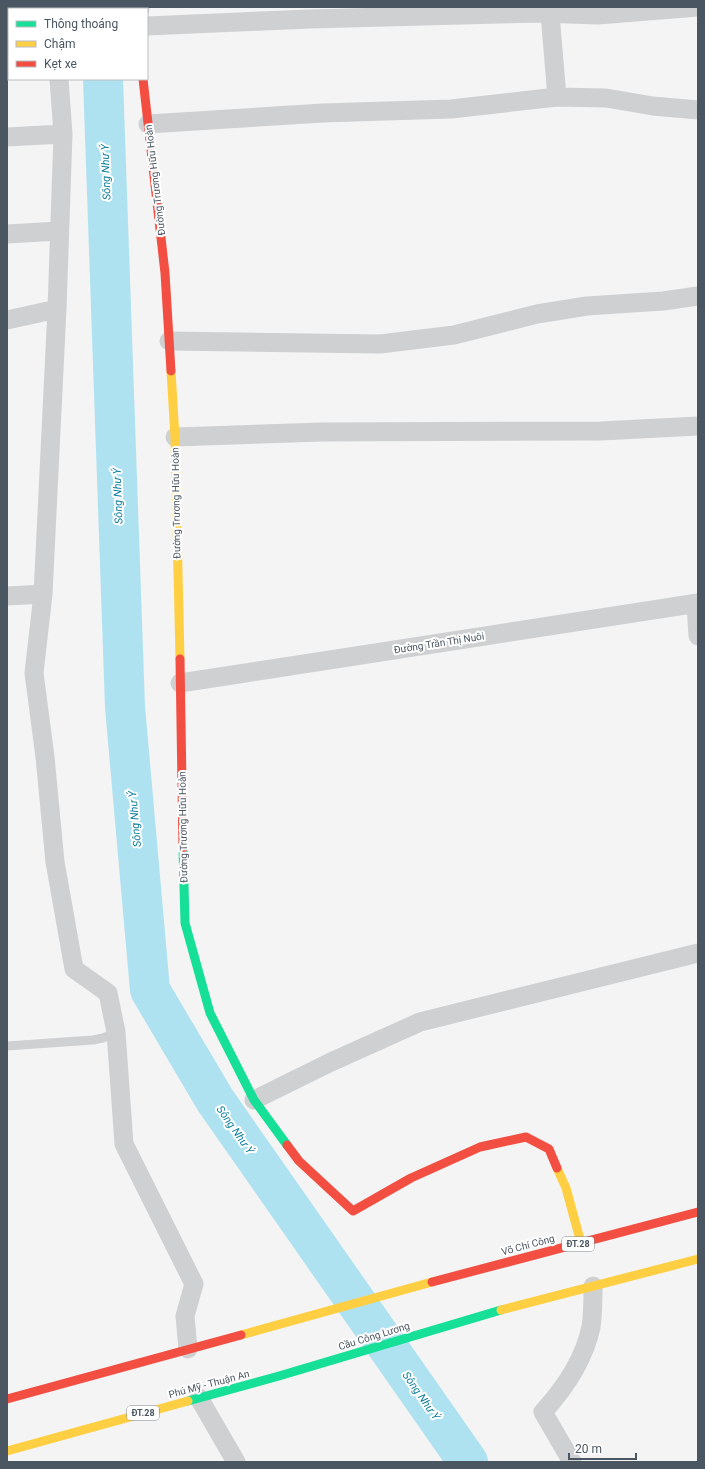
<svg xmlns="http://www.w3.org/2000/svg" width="705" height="1469" font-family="Roboto,sans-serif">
  <rect width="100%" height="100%" fill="#f4f4f4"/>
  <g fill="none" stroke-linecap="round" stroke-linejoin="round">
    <path stroke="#aee2f0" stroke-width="40" d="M101,7V9
      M103,79L125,707L150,990L215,1100L468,1462"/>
    <path stroke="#ced0d2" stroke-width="9" d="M7,1046L93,1040L103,1038L116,1032"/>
    <path stroke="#ced0d2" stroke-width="19" d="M46,7V9
      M140,7V9
      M550,14L557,97
      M147,26L309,19L540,13L598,15L698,7
      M59,79L63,134L57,309L43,594L34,673L45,757L55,862L74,969L108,993L116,1032L124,1144L194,1284L185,1316L188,1349
      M148,124L323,113L451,109L557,97L606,98L653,106L698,110
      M7,137L63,134
      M7,234L59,231
      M7,320L57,309
      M169,341L380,344L454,335L537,314L587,306L663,301L698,296
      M175,437L322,432L601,431L698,426
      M7,596L43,594
      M696,604L698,636
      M180,683L698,603
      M254,1100L331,1062L420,1022L698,953
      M199,1398L236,1462
      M572,1462L543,1412C565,1388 584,1360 591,1327C593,1314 593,1300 593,1286"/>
    <path stroke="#16e098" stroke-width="9" d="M183,848L185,923L210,1013L254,1100L287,1145
      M188,1401L279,1376L501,1310"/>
    <path stroke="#ffcf43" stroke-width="9" d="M171,371L175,437L180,659
      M557,1168L566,1188L581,1243
      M501,1310L698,1259
      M241,1335L432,1282
      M7,1451L188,1401"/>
    <path stroke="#f24e42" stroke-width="9" d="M143,79L165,273L171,371
      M180,659L183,848
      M287,1145L299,1161L353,1211L411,1178L480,1147L526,1137L549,1149L557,1168
      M432,1282L698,1212
      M7,1399L241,1335"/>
  </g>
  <g text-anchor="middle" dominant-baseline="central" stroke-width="4" stroke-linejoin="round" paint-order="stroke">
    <g fill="#fff" stroke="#808990" stroke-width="1">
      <rect x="562" y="1237" width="32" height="14" rx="3"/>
      <rect x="127" y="1406" width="32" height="14" rx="3"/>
    </g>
    <g font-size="9" font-weight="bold" fill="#4a5661">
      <text x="578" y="1244">ĐT.28</text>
      <text x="143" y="1413">ĐT.28</text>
    </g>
    <g font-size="10" fill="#4a5661" stroke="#fff">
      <text transform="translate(155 180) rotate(-97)">Đường Trương Hữu Hoàn</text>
      <text transform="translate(176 503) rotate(-91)">Đường Trương Hữu Hoàn</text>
      <text transform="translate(439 643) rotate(-9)">Đường Trần Thị Nuôi</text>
      <text transform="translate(183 827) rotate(-91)">Đường Trương Hữu Hoàn</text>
      <text transform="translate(528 1245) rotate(-15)">Võ Chí Công</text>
      <text transform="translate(374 1336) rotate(-17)">Cầu Công Lương</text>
      <text transform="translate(209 1384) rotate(-15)">Phú Mỹ - Thuận An</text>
    </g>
    <g font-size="11" font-style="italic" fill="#0c7c9b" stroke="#fff">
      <text transform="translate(106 172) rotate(-92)">Sông Như Ý</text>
      <text transform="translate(118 496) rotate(-92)">Sông Như Ý</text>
      <text transform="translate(135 819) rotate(-95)">Sông Như Ý</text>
      <text transform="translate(235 1130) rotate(55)">Sông Như Ý</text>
      <text transform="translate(421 1396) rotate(55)">Sông Như Ý</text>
    </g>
  </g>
  <rect width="705" height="1469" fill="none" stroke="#4a5661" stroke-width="16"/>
  <rect x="8" y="8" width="140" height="72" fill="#ffffff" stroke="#b7bbc0"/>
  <rect x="16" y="21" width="20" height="6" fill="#16e098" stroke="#b7bbc0"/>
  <text x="44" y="28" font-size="12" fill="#4a5661">Thông thoáng</text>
  <rect x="16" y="41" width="20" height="6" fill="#ffcf43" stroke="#b7bbc0"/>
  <text x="44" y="48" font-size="12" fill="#4a5661">Chậm</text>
  <rect x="16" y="61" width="20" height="6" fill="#f24e42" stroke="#b7bbc0"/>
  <text x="44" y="68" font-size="12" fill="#4a5661">Kẹt xe</text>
  <path d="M569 1453v6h67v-6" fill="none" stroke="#4a5661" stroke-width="2"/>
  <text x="575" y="1453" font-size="12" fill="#4a5661" stroke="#ffffff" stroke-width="3" paint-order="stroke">20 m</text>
</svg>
